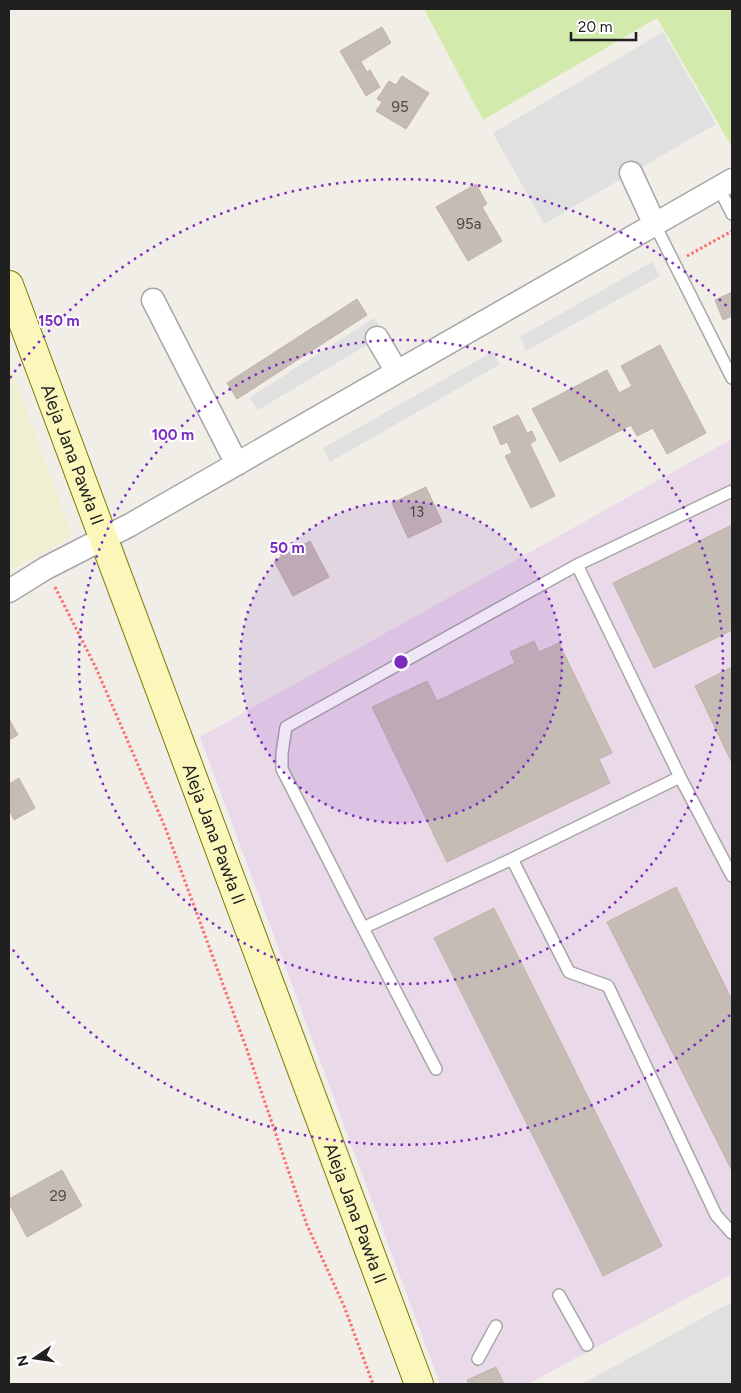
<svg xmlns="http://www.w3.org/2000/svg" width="741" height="1393" font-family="Figtree,sans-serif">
  <rect width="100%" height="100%" fill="#f1ede7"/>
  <path fill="#ead9e9" d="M732,439V1274L528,1384H440L200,737Z"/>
  <path fill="#f0efd2" d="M9,363L72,536L9,571Z"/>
  <path fill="#d2ebad" d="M424,9H732V147L657,18L483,120Z"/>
  <path fill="#e0e0e0" d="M663,32L716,124L544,224L493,133Z
    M652,262L660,276L526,351L520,337Z
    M374,318L385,334L258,410L249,398Z
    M494,351L499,365L330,462L323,448Z
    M732,1302V1384H582Z"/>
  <path fill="#c6bcb6" stroke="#c3b2a9" d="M382,27L391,43L350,68L340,51Z
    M361,62L367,72L370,70L380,87L366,96L350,68Z
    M402,76L429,93L406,129L376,111L382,102L377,99L389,81L396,85Z
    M476,184L487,204L482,207L502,241L468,261L436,207Z
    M732,292V316L723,320L715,300Z
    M357,299L367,315L237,399L227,383Z
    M660,345L706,433L667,454L653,428L637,436L631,425L560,462L532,409L607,370L619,393L632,386L621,366Z
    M518,415L527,433L532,431L536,440L530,444L555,496L531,508L505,456L512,453L507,442L501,445L493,427Z
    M426,487L442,522L408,538L392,503Z
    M732,525V630L654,668L613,583Z
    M310,541L329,577L293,596L274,561Z
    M534,641L539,652L559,643L612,753L599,759L610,783L447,862L372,707L427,681L437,701L515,663L510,652Z
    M732,667V763L695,686Z
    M9,719L18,735L9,740Z
    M19,778L35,808L14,820L9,809V784Z
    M676,887L732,1000V1171L607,922Z
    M494,908L662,1246L603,1276L434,938Z
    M62,1170L82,1206L27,1237L9,1203V1199Z
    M496,1367L504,1384H469L467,1380Z"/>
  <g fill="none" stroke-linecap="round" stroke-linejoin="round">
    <g stroke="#a7a7a7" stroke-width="14">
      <path id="lane" d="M719,188L732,214
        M655,225L732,378
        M732,491L577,565L680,777L512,859L569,972L608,986L716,1215L732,1233
        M680,777L732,876
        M512,859L363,928L282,769V753L286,727L577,565
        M363,928L436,1069
        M559,1295L587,1345
        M478,1359L496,1326"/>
    </g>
    <g stroke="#a7a7a7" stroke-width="25">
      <path id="street" d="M631,173L655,225
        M153,300L237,464
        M377,338L397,372
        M9,591L46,568L130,525L732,180"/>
    </g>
    <g stroke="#7b7b03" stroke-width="30">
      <g id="secondary">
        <path id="s1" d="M9,285L419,1384"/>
      </g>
    </g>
    <path stroke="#fc6d6d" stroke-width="3" stroke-dasharray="2.5 2.5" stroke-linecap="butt" d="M687,256L732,231
      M55,587L96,668L165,827L246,1047L307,1225L344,1306L373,1384"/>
    <use href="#lane" stroke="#fff" stroke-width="11"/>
    <use href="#street" stroke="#fff" stroke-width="22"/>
    <use href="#secondary" stroke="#fbf7bb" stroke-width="28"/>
  </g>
  <circle cx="401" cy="662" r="161" fill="#7b2cbf" fill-opacity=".12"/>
  <g fill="none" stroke="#7b2cbf" stroke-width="2.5" stroke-dasharray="2.5 5">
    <circle cx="401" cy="662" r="161"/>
    <circle cx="401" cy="662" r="322"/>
    <path d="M730 1015A483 483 0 0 1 10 946M10 378A483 483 0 0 1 730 309"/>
  </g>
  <g text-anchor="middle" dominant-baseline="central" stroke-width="4" stroke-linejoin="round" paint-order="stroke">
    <g font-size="15" fill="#4a4746">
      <text x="400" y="107">95</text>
      <text x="469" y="224">95a</text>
      <text x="417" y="512">13</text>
      <text x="58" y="1196">29</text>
    </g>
    <g font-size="18" fill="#202020" stroke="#fff">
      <text stroke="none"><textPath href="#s1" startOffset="181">Aleja Jana Pawła II</textPath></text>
      <text stroke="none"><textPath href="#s1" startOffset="586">Aleja Jana Pawła II</textPath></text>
      <text stroke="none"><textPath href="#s1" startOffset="991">Aleja Jana Pawła II</textPath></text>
    </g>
  </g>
  <circle cx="401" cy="662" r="8" fill="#7b2cbf" stroke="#fff" stroke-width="2.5"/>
  <g font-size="15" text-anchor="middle" font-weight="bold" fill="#7b2cbf" stroke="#fff" stroke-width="4" stroke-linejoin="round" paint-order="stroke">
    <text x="59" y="326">150 m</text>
    <text x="173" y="440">100 m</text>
    <text x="287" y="553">50 m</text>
  </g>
  <rect width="741" height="1393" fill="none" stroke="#202020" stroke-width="20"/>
  <g transform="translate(35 1358) rotate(257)" stroke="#ffffff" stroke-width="4" paint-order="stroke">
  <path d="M0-4L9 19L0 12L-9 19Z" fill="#202020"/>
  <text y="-8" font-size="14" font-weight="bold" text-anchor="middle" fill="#202020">N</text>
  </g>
  <path d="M571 32v8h65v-8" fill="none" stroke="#202020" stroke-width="2.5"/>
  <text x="578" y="32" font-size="15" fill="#202020" stroke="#ffffff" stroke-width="4" paint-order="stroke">20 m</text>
</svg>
